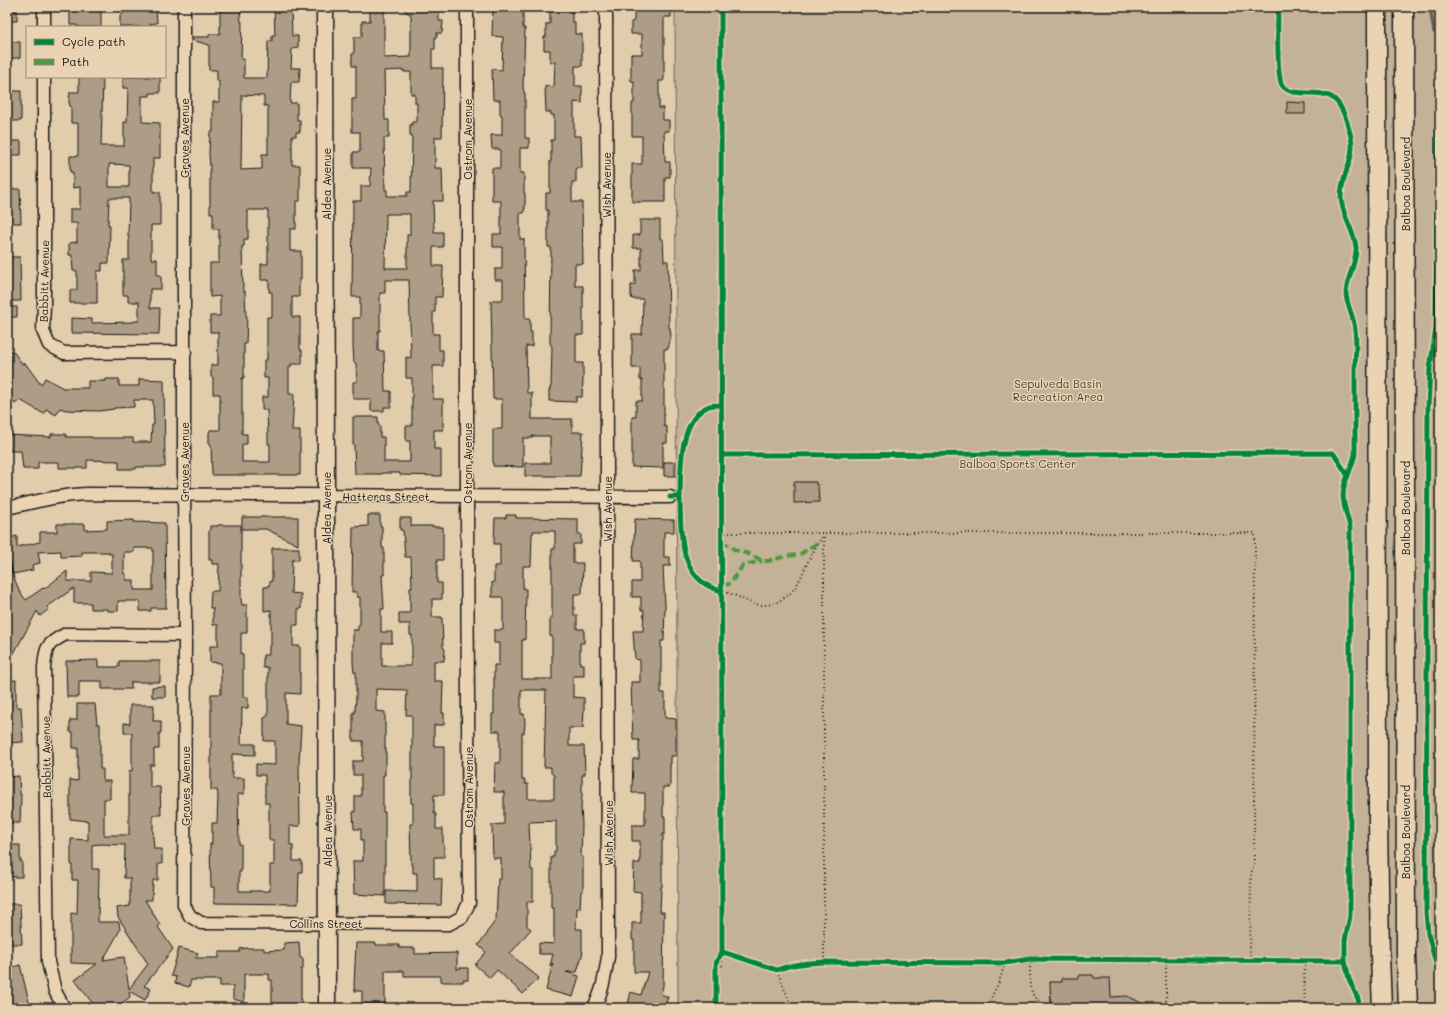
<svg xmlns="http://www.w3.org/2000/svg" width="1447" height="1015" font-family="Mali,sans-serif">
  <rect width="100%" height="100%" fill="#e1ccac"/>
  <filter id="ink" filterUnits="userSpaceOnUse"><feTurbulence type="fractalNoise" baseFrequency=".025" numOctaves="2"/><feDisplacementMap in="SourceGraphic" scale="8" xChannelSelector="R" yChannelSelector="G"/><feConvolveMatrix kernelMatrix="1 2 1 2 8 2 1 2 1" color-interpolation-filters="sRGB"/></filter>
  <g filter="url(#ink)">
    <path fill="#c3b297" stroke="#70675a" d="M675,7H1440V1008H678Z"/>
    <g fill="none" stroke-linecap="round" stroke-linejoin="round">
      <path stroke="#665e53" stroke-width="3.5" d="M1430,7L1434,32"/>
    </g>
    <path fill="#ad9d86" stroke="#1c1c1c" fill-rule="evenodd" d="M124,7H156L157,23L150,24V27H120V16L124,13Z
      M220,7H240L241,22H242L241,59H244V78H267L268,41H272V35H275L274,7H291L292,36H298V48L292,49L291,68H300L299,82H291L290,103H297V120H300V132H296V136H292V165H300V201H296V229H290V251H301V280H299V297H292V317H300V350H302V364H291V367H289V394H294L292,431H300V475H212L211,444H209V433L210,430H220V394H213V377H211V365H218V332H210V316H220V296L210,297V263H219V229H213V213H210V167L209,153L210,132H213V102H219V81H217V70H209V45L192,40V37H209V34H220ZM242,95L264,96V106H268V154H262V169L241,170ZM248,210H268V264H261V280H269V292H272V317H267V360H264V378H268V397H262V410H267L268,435V444H270V462H242V444H247V434H242V378H244V344H246L247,316H246L245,291H243L242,246H244V239H248Z
      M370,7H384V58L411,57V15L400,7H439V21H443L442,33H437V37H435V49H432V68H443L442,137H435V168H442L443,201H433L434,232H443V247H433V266H443L442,297H435V312H433V334H439V350H443V366H433V399H443V430H434V449H441V476L400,475V473H382V474H355L354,445H353V417H378V424L380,427V437H384V462H410V441H406V426H412V378H406V357L411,358L409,280H385V293H380V331H378V351H384L385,391H391V407H384V411H371V399H353V382H357L356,363H354L353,346V318H360V297H352L353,201H361V186H370L371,168H353V152H360V132H352V99H356V66H352V54H354V37H362V21H370ZM404,70V72H411V94H415V103H417V122H412V125H410V135H412L411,192H407V196H387V190H385L384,138H389V120H385L384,71ZM386,214H410V235H407V268H385Z
      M493,7L523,8V28H525L523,87L524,93H525V138H529V148H520V173H524V193H525V209H524V213H520V239H524V241L525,319H530V332H532V346H526L527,393H532V419H572V432H583L580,476H525V463H550V436H532V438H523V467L493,466V429H502V399H493L491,301L492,300H503V280H495V269H502V247H493V234H501V201H492V168H500V149H492L491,135H502V115H500V100H493L492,69L502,70L503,37L492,36Z
      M550,7H572V22H575V34H582V66H575V86H582V103L574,102V136H581L582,168H576V182H572V202H582L583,264H575V286H583V335H576V363H583V380L582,397H576V402L549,401V391L551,386L552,347L550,343L551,247H548V210H546V193H550V161H551V140H554V115H551V112H546L545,86L554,87L555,62H550V50H544V37H546V24H550Z
      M634,7H671V17H664V79L663,81H659V108H663V120H669V131H664L665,162H670V177H665V202H632V164H642V136H632V103H634V81H631V54H642V34H631V22L634,21Z
      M7,10H17V21H7Z
      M70,11H101V27H77V25H70Z
      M7,42H20V58H7Z
      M79,77L101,79V80H103L101,146H124V122H127L128,88H123V77H160V93H150V96H142V122L160,123V158H153V192H160V225H151V259H157V275H161V289H150V308H160L159,334L71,333V318L92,319V323L134,322V321H139V302H128V295H123V260H129V237H128L129,198H109L108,225H110L109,263H102V271H97V303H70V290H77V271H73L72,255H69V243L77,242V223H70V209H80V187L73,188V172H70V156H78V123H71V106H70L69,102L70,92H79ZM109,164L129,165V187H109Z
      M7,91H21V121H7Z
      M1287,102L1305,103V114H1287Z
      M7,141H21V155H7Z
      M7,189H20L21,223H7Z
      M640,220H660V239H663L664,261H668L669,328H670L671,336L668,349H664V425L665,427H667V443H663V468L632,467V417H636V401H642V380H640V368H632V334H642L643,299H632L631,296V285H635V270H641V248H633V235H640Z
      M7,257H20L21,301H9V288H7Z
      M7,307H17V317H7Z
      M13,351L22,364L25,363L41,385L45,378L63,388H88V381H106V379H119V386H139V379L164,380L165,467H136V469H119V461L87,460V468H59V462H38V469H23L21,451H10V449H7V435L51,437V434H66V437H92V438H133V442H151L152,425H154L153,400H134V407L114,408V409L99,411L66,410L60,408L56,415L46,409L44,414L20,400L15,404L7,393V355Z
      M664,462H675V476H664Z
      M794,482H816V485H818L819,502L794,503Z
      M368,515H380V526H382V548H384V575H382L384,609H381V632H392V643H382V666H411V658H412V635H410V624H399V613H410V588H412L411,557H405L403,530H400V518H411V526H434V527H443V560H437V583H442V599H432V617H442L443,648H444L445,650L444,661H434V681H443L442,713H444V725H434V746H444V795H434V813H435L436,815V829H443V845H444V857H434V878L442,879L441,905L386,904V891L417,892V873H413V865H411V861L410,824H413V803H411V786H412V715H406L407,690L376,689V711L385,712V748L386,749V765H385V775H383V812H385V896L354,894L353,861H363V840H361V829H354L353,812H355V796H361V775H353V761H363V741H353V712L355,713L356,696V672H354L353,663V630H358V625H360V597H357V592H352L353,527L368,526Z
      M506,515H516V518H525L578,519V534H581V544H573V563H583L582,594H574V615H577V629H584V643H580V664H584V676H573V697L584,698V709L583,728H569V746H584L585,773L584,775H582V796L581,806L582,825L581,857H583V891H581L580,908H577L576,929H582V951L583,952L577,972H566L579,976L573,997L546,990L553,963L550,966L553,954H539V943L554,944V908H551V857H554V851H556V821L529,822L531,870H533V902H527V926L531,929L510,954L539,978L523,994L497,970L490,978L475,965L486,952L478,945L488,933L487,932L496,920L498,879H501V858H493L492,825L504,824V792H494L495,763H500V731H492V714H494V665H499V643H494V630H503V599L502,597H492V582H494V566H500V544H494L495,518H506ZM533,531H555V549H552V618H550V636H552V679H522V640H525V636L526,589H523V566H531L532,534H533ZM521,690H546L544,767H551V773L554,775V799H528V784H525V780H522V733H524L525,722L524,714H521Z
      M242,517H298V545L266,529H242Z
      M635,519L674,520V532H664V557H670V566H663L665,606L664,641H661V693H665V718L676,719V756H671V764H670V787H663V817H665V834H663V841H662V887H661L660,912H664L663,986L661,994L668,997L664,1008H627L631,992L641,995L648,972H634V940H632V923H641V892L633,891L634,863H640V841H632V825H645V793H632L633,759H639V740H633L631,682H640V660L635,659L633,631H643L644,610H641V597H632V582H640V561H633Z
      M134,520V522L165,523L166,608H151V611H140V601H118V611H107V609H91V603H74V588L47,607L49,609L40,616L37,611L7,666V561H8L19,591L26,600L43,588L44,589L67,571V581H91V572L112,573V554H109V552H82V556L61,557V551L38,552L40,563L32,565L33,570L13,574L7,545V539L17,536V547L40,542V532H57V524H85V530L107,529V521ZM134,548H153V590H134V580H126V574H124V552H134Z
      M218,525H241V600L242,605H247V633H241V654H243V697H248V708H242L241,744H255V755L232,754V778H244V794H238L239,844H241V872H239V891H270V865H274V840H269V803H265V775H256V764L275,765V741H264V718L268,716V667L263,668V655H269V646H271V610L264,611V587H268V585H270V581H272V548H299V560H292L291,593L301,594V609H298V625H293V646H300V694L286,693V724L301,726L299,762L300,826H290V845H293V861H302V872H299L298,904L214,903V887H211L210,844H212V823H217L218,795L217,790H211V694H221V663L210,662V646H218V625H213V608H210L211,591H218L219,564H212V560H209V530H210V526H218Z
      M98,660V667H119V661H160V682H131V689H102V681H79V697H67L66,661Z
      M7,680H16V707H21L23,742L7,743Z
      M165,686V697H152V687Z
      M77,704H95L97,724H100V769H103V781H110V799H104V835H129V771H132V733H124V723L130,724V705H154L153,721H161V733H159V749H154V765H150V787H160L161,815H153V836L154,849H162V864H158V880H153L152,900H145L160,925L158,927L173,949L144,986L151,989L145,1000L129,991L130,997L115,1008H96L75,980L97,964L71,963V913L77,914L78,880H72V864H71V839L88,840V821L70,819V780L78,781V748H73V732H70V720H77ZM100,844L125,845L124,878H130V906L117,908L118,917L148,964L129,989L124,957L103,960L120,930L119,922H98L99,869H92V845Z
      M19,776L20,794H21L20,823H7V777Z
      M7,845H20V861H22V877H7Z
      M7,904H20L22,944H7Z
      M299,942L300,958H303V969H301V1008H272V980H269V974H244V1002L233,999V986H220V980H191L189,987L175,983L176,977L171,976L179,948L198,953L196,958H219V952H240V949L247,948H264V951L284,950V943Z
      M356,943H376V945H399V948H415V954L457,953V970L459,968H468V980H463V982H444L441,981V976H404V971H385V1004H362V991H355L354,986Z
      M20,965L29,1002L7,1008V969Z
      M1079,975H1093L1094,978H1110L1111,997L1127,996L1153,1008H1051L1050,982H1062V978H1079Z"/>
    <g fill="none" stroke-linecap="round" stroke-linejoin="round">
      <g stroke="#1c1c1c" stroke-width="15">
        <path id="street" d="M44,7V27
          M184,7V477L185,635L184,905L190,916L201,923L449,924L462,917L469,903L467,512V7
          M44,77V304L43,331L49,345L64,353L185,352
          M7,508C34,502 60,495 87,494L670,497
          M64,1008L55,991L48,962L44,668C46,647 46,644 66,634L185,635
          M593,1008C603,993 605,974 608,957L606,7"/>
      </g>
      <g stroke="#1c1c1c" stroke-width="19">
        <path id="secondary" d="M325,7L327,1008"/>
      </g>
      <g stroke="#1c1c1c" stroke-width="21">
        <path id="primary" d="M1377,7L1378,820L1380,955L1382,1008
          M1404,7L1406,955L1408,1008"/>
      </g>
      <path stroke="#1c1c1c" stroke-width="2" stroke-dasharray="1 3" stroke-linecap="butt" d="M680,492C681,466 679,419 709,406C712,405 717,405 721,405
        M680,504C681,525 681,548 689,567C698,588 717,588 734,595C744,599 752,605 763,605C772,605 781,601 788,595C799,587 804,568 811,556C815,549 819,542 823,535
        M721,533H1255L1254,863L1251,875L1250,960
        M722,953V967
        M1030,959V987L1034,997L1045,1006V1008
        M1166,960V1008
        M824,962V534
        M1304,962L1305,1008
        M777,970L792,1008
        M986,1008L999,982L1005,963"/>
      <use href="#street" stroke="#e9d3b2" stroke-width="12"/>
      <use href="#secondary" stroke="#e9d3b2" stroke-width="16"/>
      <use href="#primary" stroke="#e9d3b2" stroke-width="18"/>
      <path stroke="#4c9a3e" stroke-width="4" stroke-dasharray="8 4" stroke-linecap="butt" d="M721,544H726L731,546L735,550L752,555L762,561H768L786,556L799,555L819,542
        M722,585L730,584L743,565L762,561"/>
      <g stroke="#e9d3b2" stroke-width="8">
        <path id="cycleway" d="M1278,7C1278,22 1276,75 1282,85C1291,99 1319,88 1333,98C1343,106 1347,122 1350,133C1358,158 1340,174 1341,198C1342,216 1354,230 1356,247C1357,264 1346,278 1346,294C1347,306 1354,317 1355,330C1357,343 1355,358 1355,372C1355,399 1355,427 1355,454C1353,465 1347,475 1344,487C1341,501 1347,514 1350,527V916L1345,940V961L1349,979L1358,999L1360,1008
          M1439,7L1436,328L1430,368L1428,407L1426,912L1428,934L1440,978
          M721,455L1332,453L1334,454L1348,476
          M670,497H680C681,533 678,581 722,591
          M680,497C681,470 678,419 709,406C712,405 717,405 721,405
          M722,953H726L777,970C792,964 808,963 824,962L1005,963L1030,959L1345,961
          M716,1008V965L717,960L722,953L721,7"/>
      </g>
      <use href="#cycleway" stroke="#00873e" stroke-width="5"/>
    </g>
  </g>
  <g text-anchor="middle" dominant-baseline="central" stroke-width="3" stroke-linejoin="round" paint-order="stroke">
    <g font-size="11" fill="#1c1c1c" stroke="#e9d3b2">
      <text transform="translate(184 138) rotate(-90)">Graves Avenue</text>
      <text transform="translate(467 139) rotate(-90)">Ostrom Avenue</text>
      <text transform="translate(326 184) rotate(-90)">Aldea Avenue</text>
      <text transform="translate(1405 184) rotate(-90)">Balboa Boulevard</text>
      <text transform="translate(606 185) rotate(-90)">Wish Avenue</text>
      <text transform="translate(44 281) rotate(-89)">Babbitt Avenue</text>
      <text transform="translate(184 462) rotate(-90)">Graves Avenue</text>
      <text transform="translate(467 463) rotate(-90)">Ostrom Avenue</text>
      <text x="386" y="496">Hatteras Street</text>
      <text transform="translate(326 508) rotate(-90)">Aldea Avenue</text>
      <text transform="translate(1405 508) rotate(-90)">Balboa Boulevard</text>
      <text transform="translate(607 509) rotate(-90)">Wish Avenue</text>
      <text transform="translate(46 757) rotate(-91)">Babbitt Avenue</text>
      <text transform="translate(185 786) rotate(-90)">Graves Avenue</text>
      <text transform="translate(468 787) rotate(-90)">Ostrom Avenue</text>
      <text transform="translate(327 831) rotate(-90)">Aldea Avenue</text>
      <text transform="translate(1405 832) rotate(-90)">Balboa Boulevard</text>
      <text transform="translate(608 833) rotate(-90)">Wish Avenue</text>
      <text x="326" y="923">Collins Street</text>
    </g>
    <g font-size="11" fill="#46423b" stroke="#e9d3b2">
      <text x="1058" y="383">Sepulveda Basin<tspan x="1058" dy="13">Recreation Area</tspan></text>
      <text x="1018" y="463">Balboa Sports Center</text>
    </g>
  </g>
  <rect width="1447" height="1015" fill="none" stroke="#e9d3b2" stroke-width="24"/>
  <rect x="12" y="12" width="1423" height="991" fill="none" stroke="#1c1c1c" stroke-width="1.5" filter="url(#ink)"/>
  <rect x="26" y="26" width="140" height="52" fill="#e9d3b2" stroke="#978a76"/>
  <rect x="34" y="39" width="20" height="6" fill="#00873e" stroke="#978a76"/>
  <text x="62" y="46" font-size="12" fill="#1c1c1c">Cycle path</text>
  <rect x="34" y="59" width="20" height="6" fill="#4c9a3e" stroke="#978a76"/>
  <text x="62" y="66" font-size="12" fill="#1c1c1c">Path</text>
</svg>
